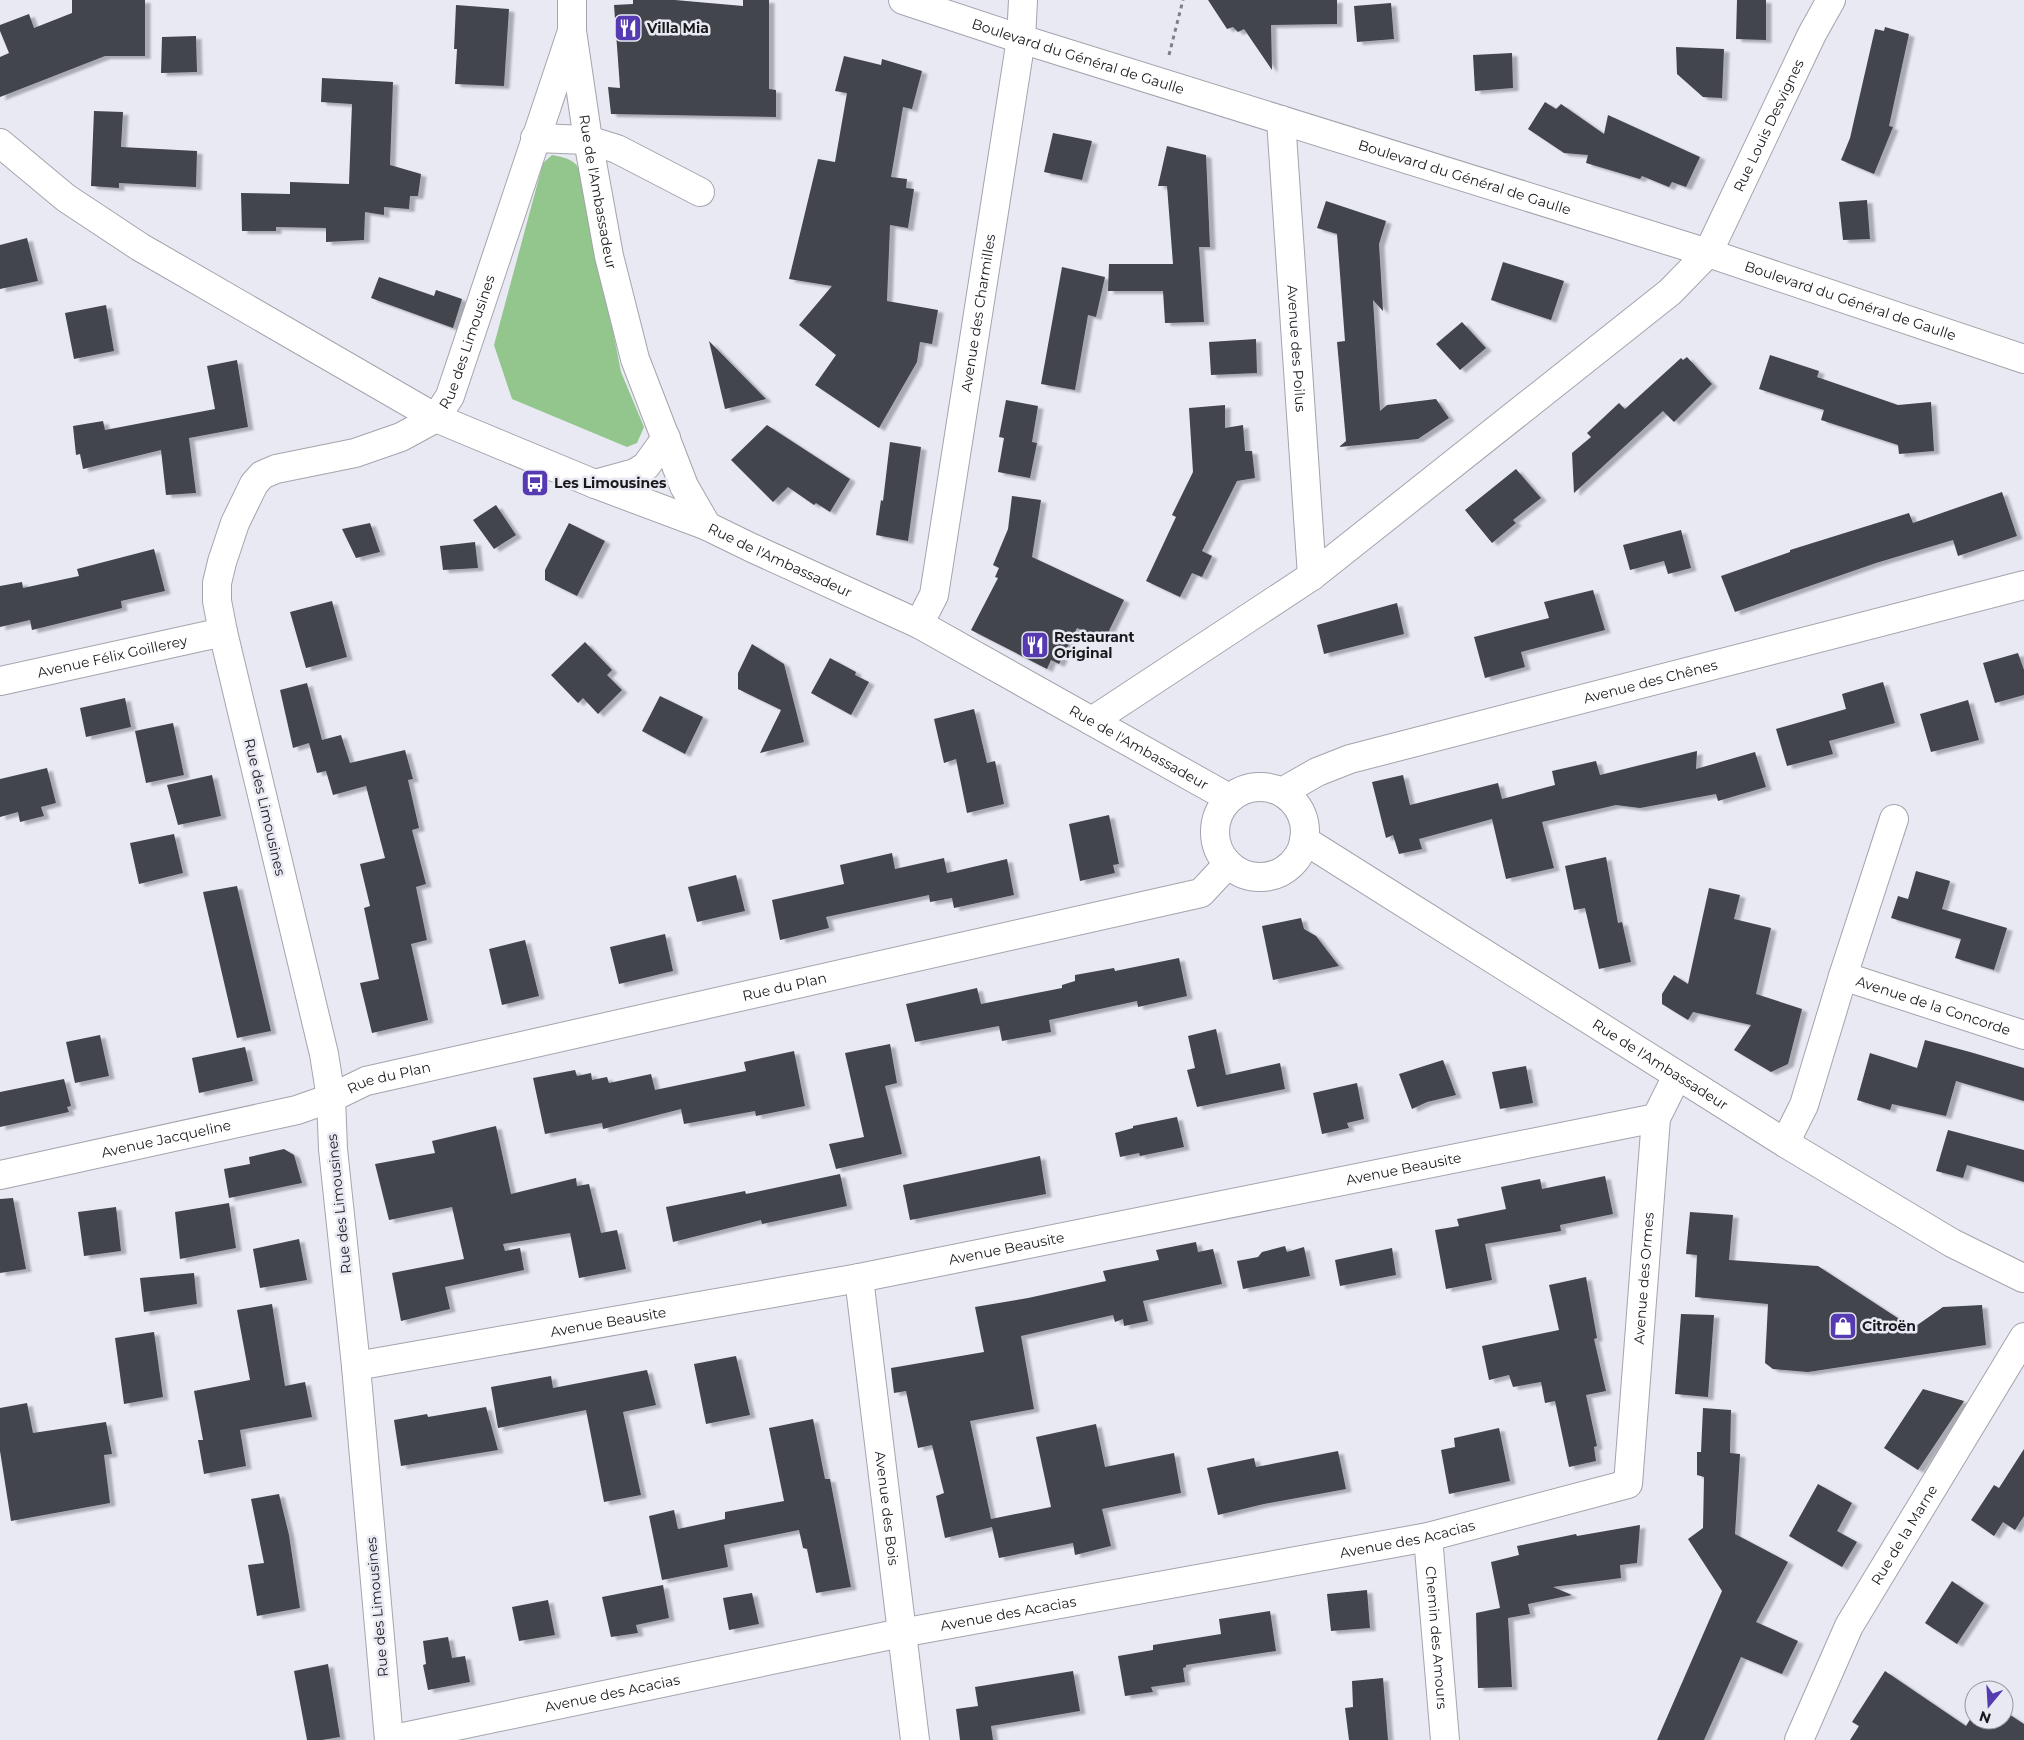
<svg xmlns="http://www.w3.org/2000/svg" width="2024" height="1740" font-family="Montserrat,sans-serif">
  <defs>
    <filter id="shadow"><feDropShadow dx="5.5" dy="3" stdDeviation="1" flood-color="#0004"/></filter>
  </defs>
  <rect width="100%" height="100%" fill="#e8e9f3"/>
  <path fill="#93c68c" d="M552,155C566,158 575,159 582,173L621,372L644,427L637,443L627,447L512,399L494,345L543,163Z"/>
  <path fill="#43444c" filter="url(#shadow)" d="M72,0H145V56H105L0,97V57L9,53L0,31V25L29,14L34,28L72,13Z
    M633,0H675L743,6V0H769V89L776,90V117L611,114L608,87L620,88L614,5L633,4Z
    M1208,0H1337V24L1271,25L1272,70L1244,29L1238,32L1233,27L1227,29Z
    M1737,0H1766V40L1736,39Z
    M1391,3L1394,39L1357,42L1354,6Z
    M456,5L509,9L504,86L455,84L457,49H454Z
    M1885,27L1909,34L1889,126L1893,127L1874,174L1841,160L1850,138L1875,29L1884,31Z
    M196,36L197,72L161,73L162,37Z
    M1676,47L1724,49L1722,98L1703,97L1677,74Z
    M1512,53L1513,88L1475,91L1473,55Z
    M844,56L881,65L882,59L922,71L912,109L903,107L891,177L907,179L906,188L914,189L908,228L890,225L887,301L938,310L932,344L920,342L917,362L879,428L815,385L836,355L799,325L832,286L789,279L818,159L835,162L847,93L835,91Z
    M322,78L393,82L390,165L421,174L418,196H410L409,209L384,207V215L365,212L364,240L326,242V228L276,227V231H242L241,193L290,194V182L349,184L352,104L321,102Z
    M1545,102L1556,109L1561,104L1604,134L1608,115L1700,157L1686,187L1672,182L1669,187L1642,176L1640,179L1586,163L1588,155L1564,153L1528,129Z
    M94,111L123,112L121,147L197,151L196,187L119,183V188L91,186Z
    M1053,133L1092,141L1082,180L1044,172Z
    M1167,146L1206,155L1210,247H1199L1204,322L1165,323L1163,291H1108L1109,264H1173L1167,186H1158Z
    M1867,200L1870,239L1843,240L1839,202Z
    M1326,201L1386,221L1379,244L1383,311L1373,300L1380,411L1387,405L1436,399L1449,418L1418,439L1339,447L1346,441L1337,342L1345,341L1337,234L1317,228Z
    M27,238L38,281L0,289V245Z
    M1503,262L1564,281L1551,320L1491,300Z
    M1062,267L1105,277L1096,317L1088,315L1075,390L1041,384Z
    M379,277L434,296L436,290L462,299L453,328L371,298Z
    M106,305L114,351L74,359L65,313Z
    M1462,322L1486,348L1460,370L1436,344Z
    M1256,339L1257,373L1211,375L1209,342Z
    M709,341L766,399L725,409Z
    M1770,355L1819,371L1817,377L1898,405L1931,402L1934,451L1899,454L1898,445L1821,420L1824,410L1759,389Z
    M1687,357L1712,384L1674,422L1663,411L1574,493L1572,453L1591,437L1587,433L1619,403L1625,409L1681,358L1683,360Z
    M237,360L248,427L189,438L196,493L166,495L161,450L83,469L80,454L76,455L73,426L103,421L105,430L215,409L207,366Z
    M1006,400L1038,406L1032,442L1037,443L1030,478L998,472L1004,438L999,437Z
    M1225,405V428L1243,425L1245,451H1252L1255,478L1237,481L1202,551L1212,556L1202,577L1192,573L1180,597L1146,581L1176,517L1172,515L1193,472L1189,408Z
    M767,425L850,479L830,512L816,503L814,505L788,487L773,502L731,460Z
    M890,442L921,447L908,541L876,535L881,500L883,501Z
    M1516,469L1541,498L1513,520L1516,523L1492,543L1465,510Z
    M2002,492L2017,536L1958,556L1953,540L1876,563L1735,612L1721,576L1790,552V550L1909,513L1913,523Z
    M1012,496L1041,500L1032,557L1124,600L1104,641L1077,628L1059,664L1051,660L1047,669L971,630L998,578L995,577L999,568L993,565L1008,529Z
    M496,505L516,535L494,549L473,520Z
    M370,523L380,552L356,558L342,529Z
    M569,523L605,541L577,596L545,580V570Z
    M1681,530L1691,568L1668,574L1664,561L1630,570L1623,545Z
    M475,542L478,568L443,570L440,546Z
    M154,549L165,591L121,601L122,608L32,630L30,620L0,627V586L22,582L23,588L79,576L77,569Z
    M1593,590L1605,630L1521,652L1525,667L1485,678L1474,637L1549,618L1544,602Z
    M332,601L347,657L306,668L290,612Z
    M1397,603L1404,634L1324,654L1317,625Z
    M585,642L612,670L607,675L622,690L598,714L583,698L578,703L551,675Z
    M752,644L784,664L804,742L760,753L781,710L738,689V673Z
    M2018,653L2024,670V695L1995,703L1983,663Z
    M830,658L856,672L855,675L869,682L851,715L811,693Z
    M1883,682L1895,723L1829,741L1833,754L1787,766L1776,729L1846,709L1842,694Z
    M307,683L322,740L341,735L350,763L405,750L413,779L408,780L419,828L412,830L426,884L416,887L427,940L411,944L428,1020L372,1033L360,983L379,979L364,908L370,906L360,864L385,858L366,786L333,795L326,771L317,773L309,743L293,748L280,690Z
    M660,696L703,717L685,754L642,731Z
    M125,698L131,727L86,737L80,708Z
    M1968,700L1979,740L1931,752L1920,714Z
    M974,709L987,763L995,761L1004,804L967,813L956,759L944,763L934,719Z
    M173,723L184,775L146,783L135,731Z
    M1697,751L1696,769L1755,752L1766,787L1718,801L1716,794L1640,808L1616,805L1542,822L1554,868L1506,879L1492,819L1419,839L1422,849L1399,854L1393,835L1386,838L1372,782L1403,775L1410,805L1498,783L1502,799L1555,785L1552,771L1596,761L1600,775Z
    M47,768L56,803L41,807L44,816L20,822L18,812L0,817V779Z
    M212,775L221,816L178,825L167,785Z
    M1109,815L1119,864L1113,865L1115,873L1080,881L1069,824Z
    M174,834L183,873L139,884L130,843Z
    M892,853L895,869L944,858L947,873L1007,859L1014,895L954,908L952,898L930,902L929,895L826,917L829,928L780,940L772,900L844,884L840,865Z
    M1606,857L1618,923L1622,922L1631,962L1599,969L1585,908L1574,910L1565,866Z
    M1916,871L1950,881L1942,909L2007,928L1994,970L1955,958L1961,939L1891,918L1898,896L1908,899Z
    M736,875L745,911L697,922L688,887Z
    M237,886L271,1031L237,1038L203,892Z
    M1709,888L1740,895L1734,919L1771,928L1756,994L1802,1009L1788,1064L1771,1072L1734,1050L1751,1025L1693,1012L1688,1020L1662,1004V994L1674,975L1688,984Z
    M1301,918L1304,929L1316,936L1339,966L1273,980L1262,926Z
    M665,934L673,971L619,984L610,947Z
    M525,940L539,996L502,1005L489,949Z
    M1179,958L1187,996L1138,1007L1137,1001L1049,1020L1051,1032L1002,1041L999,1026L915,1042L906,1004L977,988L981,1004L1062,988V985L1075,981V975L1114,968L1115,971Z
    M1216,1029L1226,1075L1280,1063L1285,1089L1197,1107L1187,1070L1195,1068L1188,1036Z
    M100,1035L109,1076L75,1083L66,1042Z
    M1925,1040L1970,1052L2024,1068V1101L1956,1081L1946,1116L1892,1104L1890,1110L1857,1100L1870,1053L1917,1068Z
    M890,1044L897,1083L885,1086L902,1154L836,1169L829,1144L864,1137L845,1053Z
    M245,1047L253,1081L199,1093L192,1058Z
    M794,1051L805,1106L756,1116L755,1111L684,1124L681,1109L603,1129L602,1123L545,1134L533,1078L575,1070L577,1076L591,1073L592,1080L607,1077L609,1083L651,1074L655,1090L746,1071L744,1062Z
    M1443,1060L1456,1095L1427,1102L1412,1109L1399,1074Z
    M1526,1066L1533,1103L1500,1109L1492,1072Z
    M64,1079L71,1106L67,1107L69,1112L0,1127V1092Z
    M1357,1083L1364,1119L1347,1123L1349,1128L1322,1134L1313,1093Z
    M1177,1117L1184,1147L1140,1156L1139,1153L1120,1157L1115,1133L1133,1128V1126Z
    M496,1126L511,1194L576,1178L577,1186L589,1184L601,1233L617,1230L626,1269L579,1278L570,1233L503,1244L505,1251L520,1248L524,1270L445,1287L450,1309L401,1321L392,1273L464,1259L452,1207L389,1220L375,1164L435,1153L432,1141Z
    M1948,1130L2024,1150V1182L1967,1165L1963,1178L1936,1171Z
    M284,1149L294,1155L302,1183L229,1198L224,1169L250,1164L249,1157Z
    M1040,1156L1046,1194L910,1220L903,1185Z
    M840,1174L847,1206L762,1224L761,1220L673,1242L666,1207L745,1191L746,1194Z
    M1605,1176L1613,1214L1560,1225L1561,1231L1485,1244L1492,1280L1446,1289L1435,1230L1459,1226L1457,1219L1506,1209L1501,1187L1540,1179L1542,1189Z
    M13,1198L26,1269L0,1273V1199Z
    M229,1203L236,1248L180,1259L175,1212Z
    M116,1207L121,1251L84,1256L78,1212Z
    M1690,1212L1733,1215L1729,1260L1818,1266L1913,1328L1943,1307L1982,1305L1986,1345L1808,1372L1773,1369L1765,1363L1768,1304L1695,1297L1697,1255L1686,1254Z
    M299,1239L307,1280L260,1288L253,1249Z
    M1196,1242L1198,1252L1213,1249L1222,1284L1143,1301L1148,1321L1124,1326L1123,1319L1115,1322L1113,1315L1021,1336L1034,1409L970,1421L991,1519L1051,1507L1036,1437L1096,1424L1105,1467L1174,1453L1181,1493L1102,1509L1111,1546L1075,1555L1073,1543L999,1558L992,1527L945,1538L936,1496L944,1493L932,1445L918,1448L906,1391L894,1393L891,1368L984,1352L975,1307L1028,1298L1106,1281L1103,1271L1159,1260L1156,1250Z
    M1285,1246L1287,1252L1304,1247L1310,1276L1243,1289L1237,1261L1258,1257L1262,1252Z
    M1392,1248L1396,1275L1340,1286L1335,1260Z
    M194,1273L197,1304L144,1312L140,1278Z
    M1586,1277L1597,1338L1594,1339L1606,1391L1586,1395L1597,1446L1594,1447L1596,1461L1569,1467L1555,1401L1545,1403L1541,1382L1513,1387L1509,1375L1489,1380L1482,1346L1559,1330L1549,1285Z
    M272,1304L285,1386L305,1382L312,1417L240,1430L246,1466L204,1474L198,1440H203L194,1391L250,1380L237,1310Z
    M1681,1314L1714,1315L1708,1397L1675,1394Z
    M154,1332L163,1397L124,1404L115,1338Z
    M736,1356L750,1415L706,1424L694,1364Z
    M647,1370L656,1405L623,1412L641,1495L604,1502L586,1410L498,1428L491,1387L551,1376L553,1388Z
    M1923,1389L1964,1401L1918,1470L1884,1448Z
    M27,1403L33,1433L106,1422L112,1454L104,1455L110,1503L11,1521L0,1451V1408Z
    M486,1407L498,1450L401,1466L394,1420L427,1414L428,1417Z
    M1703,1408L1731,1410L1730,1453L1740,1454L1735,1534L1788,1562L1756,1622L1798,1641L1782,1674L1741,1657L1704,1740H1657L1722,1591L1688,1539L1703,1528L1704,1477L1697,1475V1452H1701Z
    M813,1419L825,1479H830L851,1587L816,1593L807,1549L803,1548L799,1530L724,1545L728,1567L662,1580L649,1516L674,1510L678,1529L725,1519V1512L784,1501L769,1428Z
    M1499,1428L1510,1481L1449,1494L1441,1450L1455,1447L1454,1438Z
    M2024,1449V1516L2015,1530L2003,1522L1994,1536L1971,1520L1994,1485L1999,1488Z
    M1338,1451L1346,1489L1264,1504L1218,1515L1207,1468L1254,1458L1256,1467Z
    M1818,1484L1852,1503L1837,1531L1857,1542L1842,1567L1789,1536Z
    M279,1494L289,1535L300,1608L257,1616L248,1565L264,1563L251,1499Z
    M1640,1525L1637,1563L1620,1565L1621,1578L1553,1587L1572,1595L1528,1604L1530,1614L1508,1618L1512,1687L1478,1688L1476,1613L1500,1608L1491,1562L1519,1555L1517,1546L1576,1534L1577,1536Z
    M1952,1581L1984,1603L1957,1644L1925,1623Z
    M663,1585L669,1618L636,1625L638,1633L611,1637L602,1597Z
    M1367,1590L1370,1628L1331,1631L1327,1594Z
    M752,1593L759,1624L729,1630L723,1598Z
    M548,1600L555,1635L519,1641L512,1607Z
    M1270,1611L1276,1651L1186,1665V1667L1183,1668L1185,1682L1151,1687L1153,1692L1125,1696L1118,1656L1153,1650V1645L1221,1634L1219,1619Z
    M448,1637L452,1658L465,1656L470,1682L428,1690L423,1665L426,1664L423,1641Z
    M328,1664L340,1737L322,1740H307L294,1671Z
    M1073,1671L1080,1711L991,1726L993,1740H960L956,1709L978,1706L975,1687Z
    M1885,1671L1966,1726L1974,1713V1720H2004V1711L2024,1724V1740H1850L1859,1726L1852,1722Z
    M1383,1678L1388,1740H1349L1345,1708L1353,1707L1352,1681Z"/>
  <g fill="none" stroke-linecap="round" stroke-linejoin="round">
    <g stroke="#a3a4ad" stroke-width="30">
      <g id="minor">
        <path id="s1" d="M903,0L1021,39L1708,253L2024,359"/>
        <path id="s2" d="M1281,120L1312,576"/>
        <path d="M535,138L588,140L617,149L700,192"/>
        <path id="s3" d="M919,624L934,595L1021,39L1023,0"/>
        <path id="s4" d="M0,681L223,632"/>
        <path id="s5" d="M1092,721L1312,576L1670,292L1708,253L1812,34L1831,0"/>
        <path id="s6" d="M1282,792L1317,772L1350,759L2024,585"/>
        <path id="s7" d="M1843,976L2024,1035"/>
        <path d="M1785,1143L1804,1105L1843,976L1894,819"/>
        <path id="s8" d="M0,1175L297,1110L331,1098L366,1081L1201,893L1228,864"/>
        <path id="s9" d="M859,1278L915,1740"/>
        <path id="s10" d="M356,1366L859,1278L1656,1118"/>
        <path id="s11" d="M1428,1537L1445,1740"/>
        <path id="s12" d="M389,1740L356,1366L333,1149L331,1098L324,1054L223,632L217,601V583L222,562L235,523L254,484L262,475L276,469L355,453L401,437L436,418L450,396L572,31"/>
        <path id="s13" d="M389,1740L901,1633L1428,1537L1628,1484L1656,1118L1677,1076"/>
        <path id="s14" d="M1799,1740L1849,1626L2024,1337"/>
      </g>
    </g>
    <g stroke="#a3a4ad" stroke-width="30">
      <g id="major">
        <path id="s15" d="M572,0V31L588,140L609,256L635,359L684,486L707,526"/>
        <path id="s16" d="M0,143L66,198L140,247L436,418L595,484L707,526L752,548L919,624L1229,798"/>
        <path d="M595,484L635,473L646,466L666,438"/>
        <circle cx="1260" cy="832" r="45"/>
        <path id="s17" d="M1304,840L1785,1143L1952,1243L2023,1278"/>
      </g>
    </g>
    <path stroke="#7f7f86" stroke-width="3" stroke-dasharray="4 4" stroke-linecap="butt" d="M1169,55L1183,0"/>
    <use href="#minor" stroke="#fff" stroke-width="28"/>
    <use href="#major" stroke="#fff" stroke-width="28"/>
  </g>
  <defs>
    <g id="restaurant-square" transform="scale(1.4375)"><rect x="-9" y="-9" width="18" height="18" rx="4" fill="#563ab2" stroke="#e8e9f3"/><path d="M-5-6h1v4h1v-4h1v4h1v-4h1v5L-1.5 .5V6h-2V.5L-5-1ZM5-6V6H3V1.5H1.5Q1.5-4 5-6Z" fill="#fff"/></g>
    <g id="bus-square" transform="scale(1.4375)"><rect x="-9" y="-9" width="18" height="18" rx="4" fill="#563ab2" stroke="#e8e9f3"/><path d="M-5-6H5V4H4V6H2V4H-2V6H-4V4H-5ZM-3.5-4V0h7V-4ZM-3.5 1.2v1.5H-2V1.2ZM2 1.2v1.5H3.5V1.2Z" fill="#fff"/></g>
    <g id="shop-square" transform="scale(1.4375)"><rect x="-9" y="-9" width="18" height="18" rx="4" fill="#563ab2" stroke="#e8e9f3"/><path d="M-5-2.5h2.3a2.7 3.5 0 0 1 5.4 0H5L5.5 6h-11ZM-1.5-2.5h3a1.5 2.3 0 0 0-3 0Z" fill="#fff"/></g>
  </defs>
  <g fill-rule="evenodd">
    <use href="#restaurant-square" x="628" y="28"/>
    <use href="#bus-square" x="535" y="483"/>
    <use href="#restaurant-square" x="1035" y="645"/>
    <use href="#shop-square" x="1843" y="1326"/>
  </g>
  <g text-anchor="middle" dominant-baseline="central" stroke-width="5" stroke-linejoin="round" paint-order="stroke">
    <g font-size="14" font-weight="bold" fill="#19191d" stroke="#e8e9f3" text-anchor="start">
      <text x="647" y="28">Villa Mia</text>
      <text x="554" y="483">Les Limousines</text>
      <text x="1054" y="637">Restaurant<tspan x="1054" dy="16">Original</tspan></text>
      <text x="1862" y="1326">Citroën</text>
    </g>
    <g font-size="14" fill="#19191d" stroke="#e8e9f3">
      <text stroke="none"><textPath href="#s1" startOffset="184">Boulevard du Général de Gaulle</textPath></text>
      <text stroke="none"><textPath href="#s5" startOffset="916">Rue Louis Desvignes</textPath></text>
      <text stroke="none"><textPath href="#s1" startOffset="589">Boulevard du Général de Gaulle</textPath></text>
      <text stroke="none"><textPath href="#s15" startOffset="194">Rue de l'Ambassadeur</textPath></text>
      <text stroke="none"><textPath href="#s1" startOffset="994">Boulevard du Général de Gaulle</textPath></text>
      <text stroke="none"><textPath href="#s3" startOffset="318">Avenue des Charmilles</textPath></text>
      <text stroke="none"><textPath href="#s12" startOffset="1558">Rue des Limousines</textPath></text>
      <text stroke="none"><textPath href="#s2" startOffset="229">Avenue des Poilus</textPath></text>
      <text stroke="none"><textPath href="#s16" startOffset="889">Rue de l'Ambassadeur</textPath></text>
      <text stroke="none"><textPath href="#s4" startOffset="115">Avenue Félix Goillerey</textPath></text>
      <text stroke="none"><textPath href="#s6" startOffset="386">Avenue des Chênes</textPath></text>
      <text stroke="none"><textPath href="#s16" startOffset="1294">Rue de l'Ambassadeur</textPath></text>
      <text transform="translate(265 807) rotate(77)">Rue des Limousines</text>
      <text stroke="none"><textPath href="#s8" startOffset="808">Rue du Plan</textPath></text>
      <text stroke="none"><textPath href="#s7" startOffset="95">Avenue de la Concorde</textPath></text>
      <text stroke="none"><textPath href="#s17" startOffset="421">Rue de l'Ambassadeur</textPath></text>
      <text stroke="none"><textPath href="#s8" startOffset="402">Rue du Plan</textPath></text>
      <text stroke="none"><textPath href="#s8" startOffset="170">Avenue Jacqueline</textPath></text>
      <text stroke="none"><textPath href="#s10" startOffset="1066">Avenue Beausite</textPath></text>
      <text transform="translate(339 1204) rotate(-96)">Rue des Limousines</text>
      <text stroke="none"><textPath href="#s10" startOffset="661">Avenue Beausite</textPath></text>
      <text stroke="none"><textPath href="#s13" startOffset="1472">Avenue des Ormes</textPath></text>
      <text stroke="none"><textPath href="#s10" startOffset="256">Avenue Beausite</textPath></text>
      <text stroke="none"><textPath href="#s9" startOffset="232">Avenue des Bois</textPath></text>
      <text stroke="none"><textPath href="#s14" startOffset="231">Rue de la Marne</textPath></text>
      <text stroke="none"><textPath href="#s13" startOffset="1038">Avenue des Acacias</textPath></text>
      <text transform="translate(377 1607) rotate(-95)">Rue des Limousines</text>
      <text stroke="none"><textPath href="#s13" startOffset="632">Avenue des Acacias</textPath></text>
      <text stroke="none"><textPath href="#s11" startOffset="101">Chemin des Amours</textPath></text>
      <text stroke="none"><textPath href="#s13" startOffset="228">Avenue des Acacias</textPath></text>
    </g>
  </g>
  <g transform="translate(1989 1705) rotate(198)"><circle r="24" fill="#e8e9f3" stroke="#95969d"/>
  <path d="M0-4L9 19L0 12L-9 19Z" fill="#563ab2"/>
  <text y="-8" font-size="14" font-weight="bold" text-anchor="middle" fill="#19191d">N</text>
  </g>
</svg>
